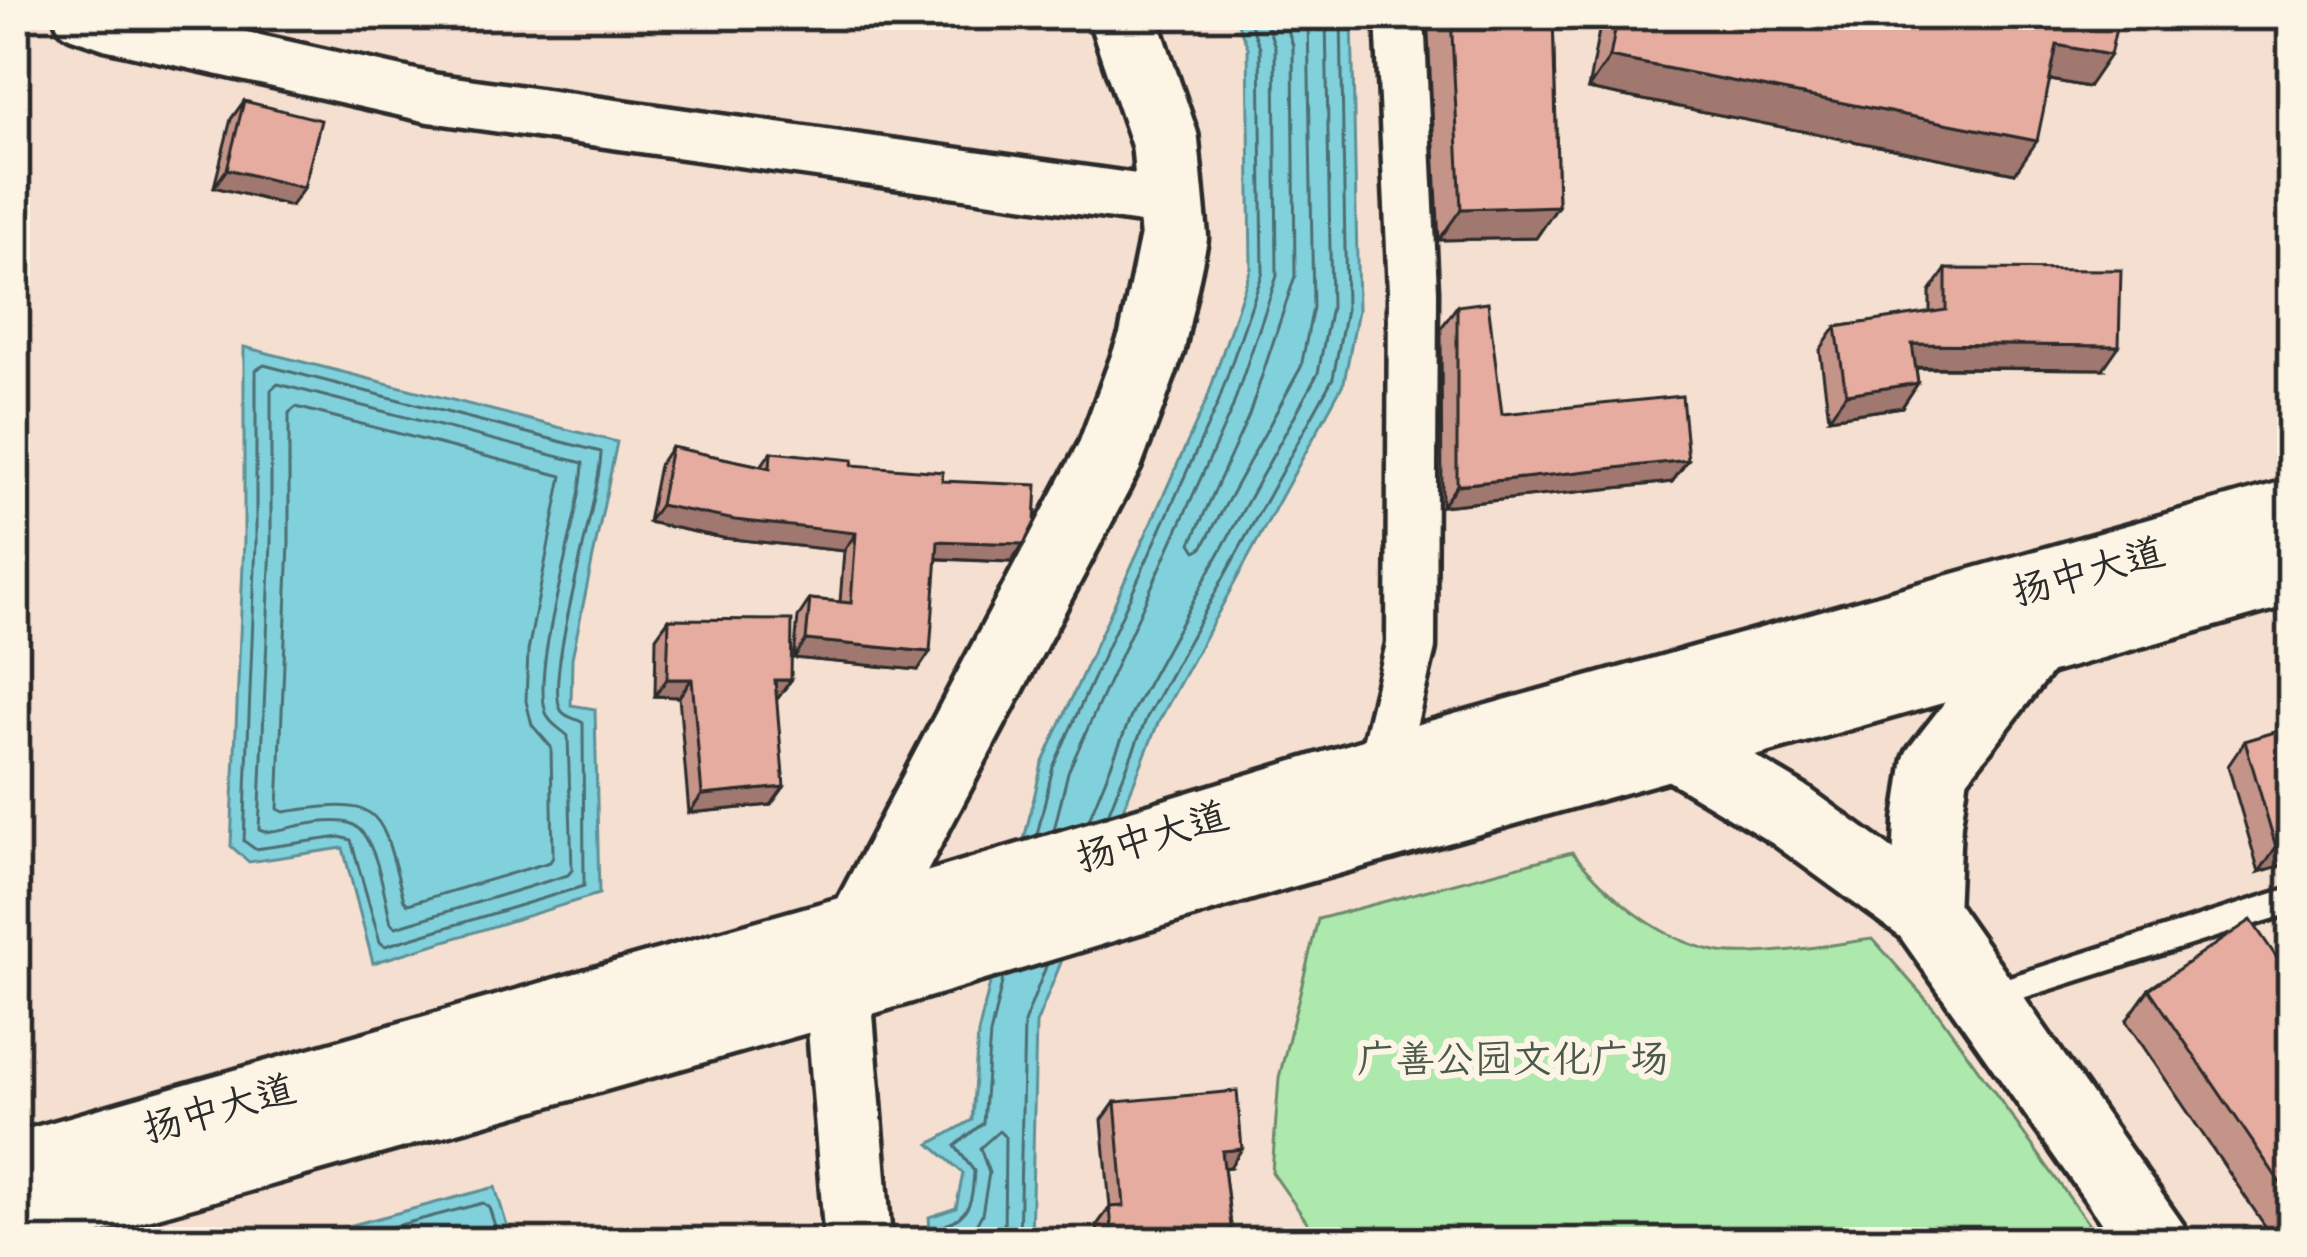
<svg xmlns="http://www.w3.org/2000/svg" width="2307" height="1257" font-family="Sriracha,'LXGW WenKai TC',sans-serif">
  <rect width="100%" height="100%" fill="#f5dfd0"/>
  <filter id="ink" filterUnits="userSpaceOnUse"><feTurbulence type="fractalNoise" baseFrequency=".00833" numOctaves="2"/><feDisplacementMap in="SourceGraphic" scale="24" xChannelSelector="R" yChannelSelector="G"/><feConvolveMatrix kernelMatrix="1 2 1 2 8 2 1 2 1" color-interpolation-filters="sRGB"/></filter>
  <g filter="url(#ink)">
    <path fill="#ade8ad" stroke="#6c8a6c" stroke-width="3" d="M1572,852C1610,896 1655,938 1715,951C1750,959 1834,944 1873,939L1938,1013L2101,1242H1321L1272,1172L1279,1078L1318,919Z"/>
    <path fill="#81d1dc" stroke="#5f8f95" stroke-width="3" d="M1234,15H1352L1358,310L1344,382L1158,723L1036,1024L1031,1242H931L929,1217L956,1208L963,1173L930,1144L972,1120L978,1034L1042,764L1207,399L1251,268L1248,47Z
      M244,347L617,442L572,658L571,705L595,709L599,894L373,963L343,848L249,862L231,846L244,541Z
      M495,1187L512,1242H288Z"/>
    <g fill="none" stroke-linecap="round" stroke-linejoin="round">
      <path stroke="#4d6d72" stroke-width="3" d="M1283,15L1293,46L1295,276L1249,415L1191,543L1196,551L1202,548L1301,367L1313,307L1308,15
        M264,365L601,452C600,500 543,678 561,710C565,718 577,718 583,723L584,886L385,946L380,942L351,840L340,837L255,849L244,841L256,542V370Z
        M278,384L583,463C582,515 526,679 548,717C552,725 562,730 568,736L572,870L568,875L396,927L391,923C384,896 376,824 344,822C319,819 290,829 265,832L259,830L271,542V390Z
        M296,407L562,476L528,651L526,701L532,725L551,747L553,857L550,862L408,904L404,900C379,807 386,797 284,812L278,809L289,542V413Z
        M1108,814L1147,717L1333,378L1346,309L1341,15
        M1089,819L1134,709L1318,373L1331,307L1326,15
        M1054,830L1068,772L1232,409L1277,276L1275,47L1264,15
        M1037,835L1053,767L1218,403L1263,272L1260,47L1247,15
        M335,1242L483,1203L489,1207L500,1242
        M943,1242L944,1226C972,1214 972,1200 974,1171L955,1146L983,1123L990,1035L1003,978
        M958,1242L975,1227L982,1214L989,1173L980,1148L999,1131L1005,1137L1004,1242
        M1019,1242L1024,1023L1047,964"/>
      <g stroke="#2b2b2b" stroke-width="33">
        <path id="lane" d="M1986,997L2292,900"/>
      </g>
      <g stroke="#2b2b2b" stroke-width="57">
        <path id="street" d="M79,15L111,26L431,98L1170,203
          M1381,769L1411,646L1413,291L1400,15"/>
      </g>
      <g stroke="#2b2b2b" stroke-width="75">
        <path id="secondary" d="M1673,745L1791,816L1924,913L2155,1242
          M1924,913L1928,822L1936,767L2054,616
          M858,1242L838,990L861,926L1110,455L1152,342L1174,237L1165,141L1122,15"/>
      </g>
      <g stroke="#2b2b2b" stroke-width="75">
        <path id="primary" d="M15,1167L861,926L1381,769L2292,513
          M15,1223L838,990L1277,857L2292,570"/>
      </g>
      <use href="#lane" stroke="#fcf5e5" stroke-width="24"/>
      <use href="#street" stroke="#fcf5e5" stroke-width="48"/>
      <use href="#secondary" stroke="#fcf5e5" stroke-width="66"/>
      <use href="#primary" stroke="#fcf5e5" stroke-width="66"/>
    </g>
    <path fill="#c59489" stroke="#2b2b2b" stroke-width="3" d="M1427,15H1553L1558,206L1536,238L1439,240Z
      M1602,15H2119L2088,87L2050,80L2015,173L1588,89Z
      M244,101L291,206L214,187L231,119Z
      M1946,269L2103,369L1916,368L1918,383L1902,407L1829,418L1820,350L1836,327L1930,313V292Z
      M1457,306L1502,414L1688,460L1672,482L1442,506L1441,328Z
      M671,447L761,466L771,452L942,481L1011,562L936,559L918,670L794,658L798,617L810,599L840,602L844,551L723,538L648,522L659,465Z
      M669,619L791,680L778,698H776L771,805L689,813L679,697L655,696L656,637Z
      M2292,727V862L2259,872L2228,766L2245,741Z
      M2292,980V1242H2276L2126,1021L2149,989Z
      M1115,1102L1230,1167L1224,1168L1233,1242H1099L1097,1225L1110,1207L1102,1120Z"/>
    <path fill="#a0786f" stroke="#2b2b2b" stroke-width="3" d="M2057,45L2110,55L2088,87L2035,77Z
      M1610,57L2037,141L2015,173L1588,89Z
      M227,169L304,188L291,206L214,187Z
      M1558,206L1536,238L1439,240L1461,209Z
      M1912,344L2119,346L2103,369L1896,367Z
      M1918,383L1902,407L1829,418L1846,394Z
      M1688,460L1672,482L1442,506L1457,485Z
      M660,505L856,533L844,551L723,538L648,522Z
      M938,541L1024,544L1011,562L925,558Z
      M806,640L930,652L918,670L794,658Z
      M667,679H692L679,697L655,696Z
      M775,680H791L778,698H762Z
      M784,787L771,805L689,813L702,795Z
      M2292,842V862L2259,872L2276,847Z
      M1242,1149L1230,1167L1210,1169L1222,1151Z"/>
    <path fill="#e5ac9f" stroke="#2b2b2b" stroke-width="3" d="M1451,15H1553L1558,206L1461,209Z
      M1618,15H2119L2110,55L2057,45L2037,141L1610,57Z
      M244,101L321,120L304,188L227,169Z
      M1946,269L2121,270L2119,346L1912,344L1918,383L1846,394L1836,327L1946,310Z
      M1488,302L1502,414L1682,396L1688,460L1457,485V306Z
      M671,447L770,468L771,452L853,460L852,465L943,472L942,481L1037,485L1035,522L1024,544L938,541L930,652L806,640L810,599L851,603L856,533L735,520L660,505Z
      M669,619L792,620L791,680H775L784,787L702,795L692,679H667Z
      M2292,727V842L2276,847L2245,741Z
      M2251,920L2292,980V1200L2149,989Z
      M1237,1091L1242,1149L1222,1151L1233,1242H1113L1110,1207L1124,1206L1115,1102Z"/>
  </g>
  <g text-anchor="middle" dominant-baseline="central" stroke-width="12" stroke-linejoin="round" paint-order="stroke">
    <g font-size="39" fill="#2b2b2b" stroke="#fcf5e5">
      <text transform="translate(2088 571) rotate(-16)">扬中大道</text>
      <text transform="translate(1152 836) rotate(-17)">扬中大道</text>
      <text transform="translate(219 1108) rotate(-16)">扬中大道</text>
    </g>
    <g font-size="39" fill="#4c5a4c" stroke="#fcf5e5">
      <text x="1513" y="1058">广善公园文化广场</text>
    </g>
  </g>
  <rect width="2307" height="1257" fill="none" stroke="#fcf5e5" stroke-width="60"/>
  <rect x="30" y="30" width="2247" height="1197" fill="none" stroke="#2b2b2b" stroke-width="4.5" filter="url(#ink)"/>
</svg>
